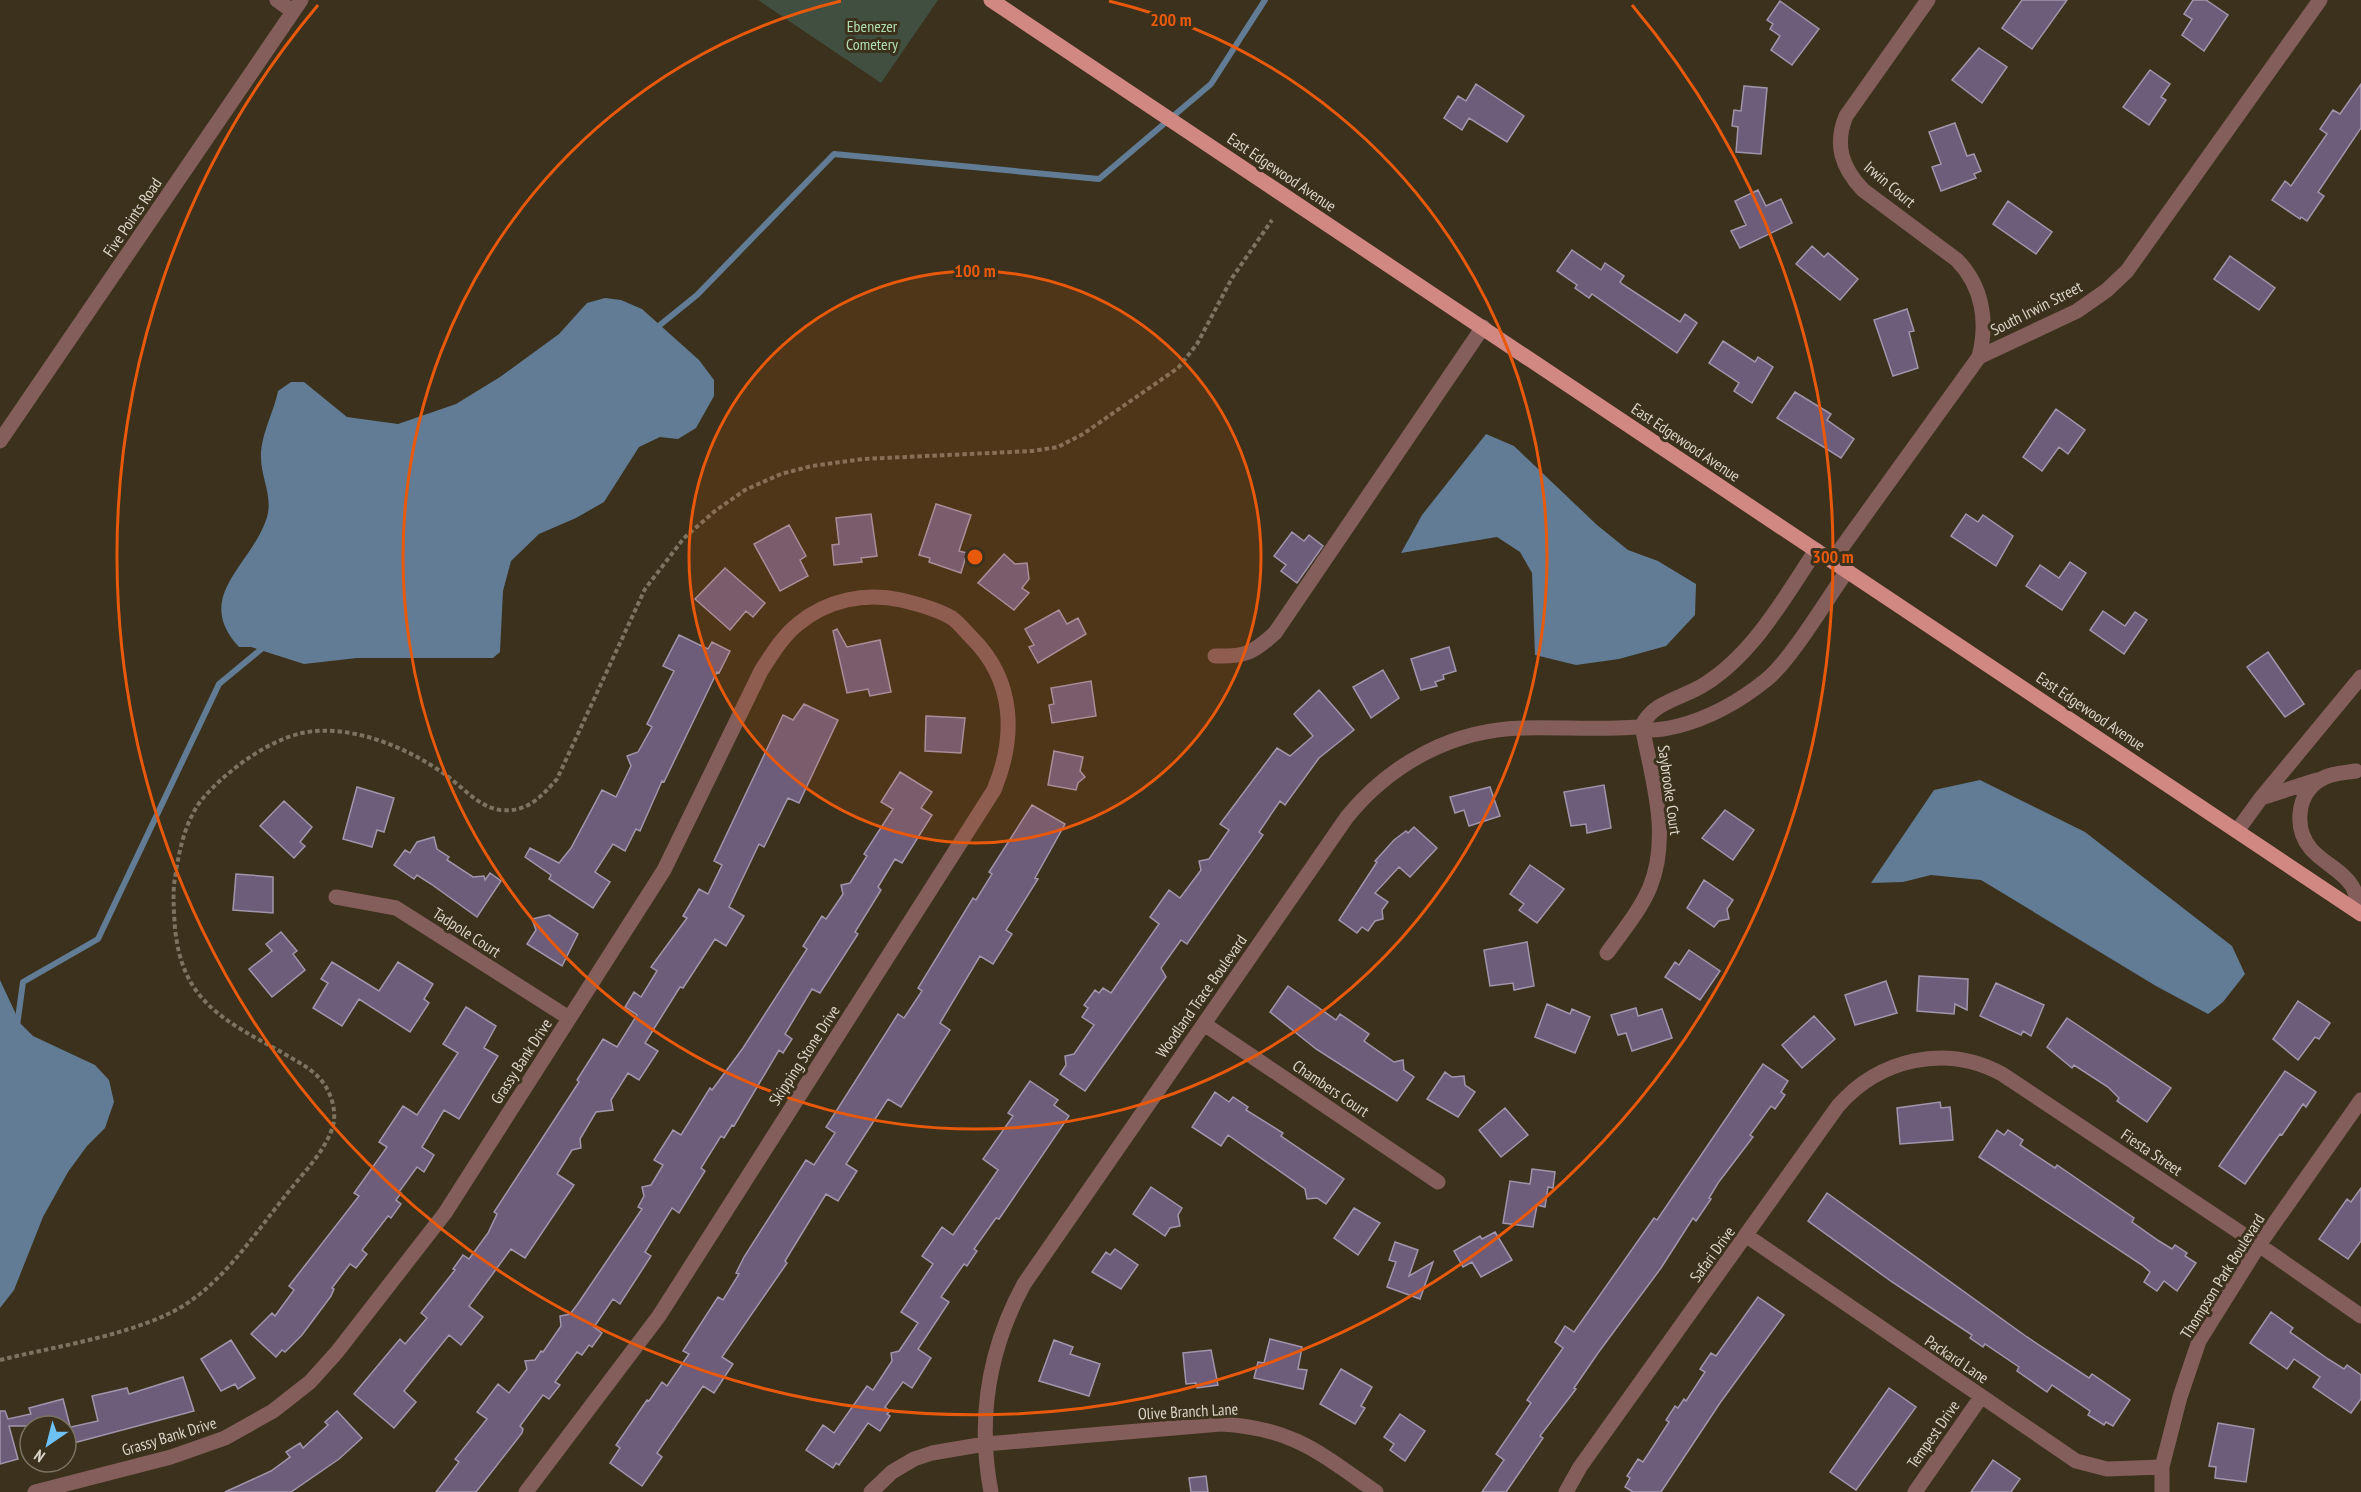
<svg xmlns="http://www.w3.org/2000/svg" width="2361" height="1492" font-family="'PT Sans Narrow',sans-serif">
  <rect width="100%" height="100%" fill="#3b311c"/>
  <path fill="#404f40" d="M758,0H938L881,83Z"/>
  <path fill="#617c94" d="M605,298L621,300L642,309L699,360L714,380V396L696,428L678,439L660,437L639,447L604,502L576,518L539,534L511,561L503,591L500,652L493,658H357L304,664L251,647H239C192,596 252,566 267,517C273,497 261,477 261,458C260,436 274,412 278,391L291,382H304L347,417L398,424L456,404L500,377L559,334L587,303Z
    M1486,434L1514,446L1597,525L1628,550L1658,561L1696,584L1695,615L1666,646L1619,659L1576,665L1535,655L1532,573L1520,552L1497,537L1401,553L1422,515Z
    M1980,780L2085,832L2232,946L2245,974L2223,1002L2208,1014L2156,986L1981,880L1931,875L1903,882L1871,883L1934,790Z
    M0,980L20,1023L33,1036L95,1065L109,1080L114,1102L105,1128L87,1146L68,1172L43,1217L14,1290L0,1308Z"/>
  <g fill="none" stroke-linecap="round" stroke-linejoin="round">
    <path stroke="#617c94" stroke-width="6" d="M655,329L697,295L834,154L1099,179L1211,84L1265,0
      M17,1026L23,982L98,939L219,684L265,646"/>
  </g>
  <path fill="#6d5d7a" stroke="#a195ac" stroke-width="1.5" d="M2022,0H2067L2032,49L2002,28Z
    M2193,0H2206L2228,15L2204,51L2182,35L2192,19L2184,14Z
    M1780,1L1819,29L1792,65L1771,50L1780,36L1770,29L1773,24L1767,20Z
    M1979,48L2007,67L1982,103L1952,80Z
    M2150,70L2170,84L2161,97L2166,100L2149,125L2123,107Z
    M1476,84L1524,116L1507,142L1469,118L1462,130L1444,118L1458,96L1466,101Z
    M2361,84V128L2318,192L2324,196L2307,221L2301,217L2300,219L2272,200L2285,181L2291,186L2327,134L2320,129L2333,110L2340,114Z
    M1744,86L1767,88L1761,154L1736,152L1738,127L1732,126L1734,110L1741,111Z
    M1955,123L1967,156L1974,154L1981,171L1974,174L1976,178L1941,191L1932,167L1941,164L1929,132Z
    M1758,190L1766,206L1781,199L1792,223L1740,248L1731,231L1746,225L1735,201Z
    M2008,201L2052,232L2036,254L1993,224Z
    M1812,246L1824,257L1828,253L1858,279L1840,300L1796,264Z
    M1572,250L1601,270L1605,263L1624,276L1620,282L1622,284L1680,322L1685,314L1697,323L1677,353L1592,294L1589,298L1575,288L1577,285L1557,271Z
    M2230,256L2275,288L2259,310L2214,279Z
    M1907,309L1914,331L1909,332L1918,368L1893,376L1874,320Z
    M1723,341L1755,362L1758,357L1773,367L1752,403L1734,391L1739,383L1709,363Z
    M1795,392L1831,414L1827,420L1854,439L1841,458L1777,418Z
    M2056,409L2085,430L2068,454L2059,447L2042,471L2023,457Z
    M936,504L971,515L959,551L967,553L961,573L929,562L930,558L919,555Z
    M871,514L877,556L861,558L862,562L834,565L832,545L839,544L836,518Z
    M1966,514L1978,522L1983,515L2013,536L1996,566L1951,536Z
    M789,525L806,556L800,560L808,576L780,591L754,544Z
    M1292,532L1304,541L1309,535L1323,546L1297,583L1281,571L1286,565L1274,556Z
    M1004,554L1015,564L1027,563L1029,579L1022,588L1029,593L1014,610L978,583Z
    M2070,562L2086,573L2062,610L2026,586L2040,565L2059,578Z
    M725,568L765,603L753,617L746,611L730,630L695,599Z
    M1059,610L1067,624L1078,618L1086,634L1038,663L1029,647L1034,645L1025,629Z
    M2103,611L2125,626L2135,612L2147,620L2124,654L2090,630Z
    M837,629L847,647L880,640L891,692L870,696L868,689L847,693L833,631Z
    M679,635L708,649L712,642L730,651L719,673L717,672L664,782L662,781L640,831L636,829L625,851L613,844L595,872L610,882L593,908L549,879L551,875L525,857L530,848L559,863L571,848L602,790L616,797L631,766L627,756L638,752L652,727L647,724L674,671L663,666Z
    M1449,647L1456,671L1443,675L1444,679L1435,682L1437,686L1421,690L1411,659Z
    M2268,652L2304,704L2285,717L2247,667Z
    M1383,670L1399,698L1371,718L1353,687Z
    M1091,681L1096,716L1052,723L1049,705L1054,704L1051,688Z
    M1319,690L1354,730L1319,758L1285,805L1280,801L1259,832L1263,835L1187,944L1181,940L1161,968L1166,977L1085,1091L1060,1074L1066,1065L1065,1056L1074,1054L1094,1025L1082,1017L1088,1008L1084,1005L1095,990L1099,993L1103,988L1111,993L1159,924L1150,917L1169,890L1180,898L1201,870L1199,861L1209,859L1229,830L1220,824L1277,748L1290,756L1313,736L1294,714Z
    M804,704L838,720L799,803L788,798L764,847L759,844L729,907L744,916L726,946L715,939L683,988L680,987L645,1043L658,1051L639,1080L628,1073L611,1100L613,1110L596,1112L580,1139L581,1148L572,1150L557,1174L574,1185L525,1258L511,1249L469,1306L483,1317L461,1345L449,1335L404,1391L416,1402L394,1428L354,1394L400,1339L405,1344L427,1318L421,1313L455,1270L453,1269L463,1255L469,1259L488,1233L497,1214L494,1212L579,1082L577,1080L603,1039L617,1047L637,1015L625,1007L634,992L641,997L657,971L651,967L687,918L683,916L699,889L708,894L722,865L714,861L783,715L793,720Z
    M926,716L965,718L961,753L925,751Z
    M1054,751L1083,757L1080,771L1085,777L1078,783L1076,790L1048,785Z
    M900,772L932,792L921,808L932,815L902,863L895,859L878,887L881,890L855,932L858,934L820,993L812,989L785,1034L792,1039L783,1053L779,1050L734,1126L732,1125L724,1138L721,1136L701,1168L705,1171L679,1213L672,1208L645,1252L651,1256L620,1304L613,1299L594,1327L602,1333L592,1347L589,1345L582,1355L577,1352L555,1382L560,1385L549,1399L543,1395L520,1426L523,1429L522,1433L476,1492H436L459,1462L455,1459L487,1419L477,1412L498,1384L509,1393L527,1369L525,1361L535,1360L541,1351L543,1352L561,1326L560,1316L570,1314L577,1305L642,1209L638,1207L644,1196L642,1187L651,1185L663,1165L654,1160L673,1130L681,1135L710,1088L712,1090L743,1048L807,949L803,946L822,916L826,919L843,894L841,885L850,883L867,856L864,854L893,809L881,802Z
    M1604,785L1611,828L1587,833L1586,824L1571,826L1564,792Z
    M357,787L394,798L384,832L377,830L372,847L343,839Z
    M1490,787L1500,816L1469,826L1464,810L1455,813L1450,797Z
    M284,801L312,827L300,842L305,846L294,858L260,826Z
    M1032,805L1065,824L1035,878L1038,879L1006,930L1012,934L993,964L980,956L940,1023L950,1030L901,1107L888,1099L846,1164L857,1171L838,1201L826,1194L785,1261L787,1263L722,1357L733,1364L714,1393L703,1386L657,1453L662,1457L642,1486L610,1463L620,1448L616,1445L647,1400L649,1401L662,1382L667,1386L689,1354L683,1351L718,1297L723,1300L739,1274L736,1273L744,1257L806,1160L814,1165L835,1133L826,1127L898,1014L904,1018L922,991L918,988L973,898L976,900L992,874L989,872Z
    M1725,810L1754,830L1733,860L1702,838Z
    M1414,827L1437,848L1410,877L1399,867L1375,893L1388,902L1382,910L1383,919L1375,921L1368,931L1362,927L1357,933L1339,920L1377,862L1375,861L1394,840L1406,831L1408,833Z
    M434,837L437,849L449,857L447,860L473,877L484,876L485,880L490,873L501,881L477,917L431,884L417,875L414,879L394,865L405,850L410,853L417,842Z
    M1530,865L1564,889L1537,923L1519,910L1524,904L1510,894Z
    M236,874L273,877V913L233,910Z
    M1704,880L1733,900L1727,909L1729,919L1719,921L1714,927L1687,908Z
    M549,915L578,934L562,966L527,944L536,930L532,919Z
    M281,932L297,951L293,954L305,970L272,997L249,969L272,951L266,944Z
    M1527,942L1534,986L1514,990L1513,983L1490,986L1484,950Z
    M1689,950L1720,971L1700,1000L1665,977L1675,962L1679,965Z
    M332,962L379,991L398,962L433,984L424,999L429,1003L410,1032L359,999L342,1026L313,1008L328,983L321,979Z
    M1919,976L1968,979L1967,1010L1955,1004L1954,1014L1917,1011Z
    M1886,981L1897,1013L1855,1025L1845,995Z
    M1996,983L2044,1005L2031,1036L2023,1031L2021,1035L1980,1016Z
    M1288,986L1336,1020L1340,1014L1369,1034L1364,1041L1394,1062L1403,1060L1404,1070L1414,1077L1397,1101L1316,1049L1270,1012Z
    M2298,1001L2330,1023L2319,1039L2315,1037L2298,1060L2273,1039Z
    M1547,1004L1570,1014L1572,1009L1590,1017L1575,1053L1535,1037Z
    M466,1007L496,1026L484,1048L498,1056L459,1119L444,1110L422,1147L434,1155L424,1172L417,1167L399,1192L401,1193L396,1200L401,1204L391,1218L388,1216L362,1250L367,1254L356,1268L350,1264L332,1288L334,1289L331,1296L302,1335L285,1352L282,1350L276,1357L251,1334L272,1313L275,1316L294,1290L289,1286L359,1196L354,1193L387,1147L379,1142L403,1106L417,1115L458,1053L443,1044Z
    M1636,1008L1638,1016L1662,1009L1672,1038L1632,1051L1626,1033L1618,1035L1611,1015Z
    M1814,1016L1835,1039L1802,1068L1782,1045Z
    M2067,1018L2171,1088L2147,1122L2117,1101L2119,1098L2108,1087L2074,1065L2072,1068L2047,1047Z
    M1763,1064L1788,1081L1781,1092L1785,1095L1775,1109L1771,1106L1750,1135L1753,1137L1718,1183L1709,1198L1711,1199L1696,1221L1693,1218L1661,1268L1598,1353L1574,1388L1576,1389L1540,1436L1543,1438L1506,1492H1482L1504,1460L1496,1454L1531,1403L1527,1400L1563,1348L1555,1342L1565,1326L1574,1332L1654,1218L1657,1220Z
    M2285,1071L2316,1092L2306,1107L2303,1104L2282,1135L2280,1134L2245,1184L2219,1166Z
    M1445,1072L1452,1077L1464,1076L1465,1085L1475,1092L1458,1117L1427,1099Z
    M1030,1081L1058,1100L1054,1105L1069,1116L999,1219L996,1218L974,1249L977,1251L967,1266L964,1264L941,1297L949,1302L918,1349L931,1358L912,1388L903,1382L885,1407L890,1411L887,1414L890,1416L880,1431L868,1423L839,1465L836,1463L833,1468L806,1450L823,1425L834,1433L867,1386L873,1390L892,1361L891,1353L899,1351L918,1323L901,1312L933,1264L922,1256L942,1227L953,1235L998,1170L983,1159L1013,1116L1008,1113Z
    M1215,1092L1229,1102L1233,1097L1248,1107L1246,1110L1283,1133L1281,1136L1344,1179L1326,1204L1317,1198L1307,1199L1305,1189L1228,1135L1221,1146L1192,1127Z
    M1940,1102L1941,1108L1950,1107L1953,1140L1900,1144L1897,1108Z
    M1505,1108L1528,1135L1501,1157L1479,1130Z
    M1997,1130L2004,1135L2008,1130L2023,1140L2020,1145L2055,1168L2057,1165L2134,1218L2132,1222L2159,1241L2172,1249L2175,1245L2187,1253L2185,1256L2196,1263L2177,1291L2164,1281L2157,1291L2144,1282L2150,1272L2142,1265L1979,1157Z
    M1532,1169L1555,1172L1553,1188L1548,1187L1545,1207L1537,1205L1533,1227L1503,1223L1510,1181L1530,1184Z
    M1151,1187L1182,1208L1178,1215L1180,1226L1170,1228L1165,1236L1133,1214Z
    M2361,1188V1241L2348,1259L2319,1239L2347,1199L2351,1202Z
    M1827,1193L2027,1337L2089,1378L2092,1374L2130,1400L2113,1426L2106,1422L2104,1425L2088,1415L2090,1411L2052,1385L2047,1392L2017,1371L2019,1367L1985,1344L1983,1347L1970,1338L1972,1335L1892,1282L1808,1221Z
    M1354,1208L1380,1223L1358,1255L1334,1238Z
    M1495,1232L1512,1260L1481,1277L1472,1262L1463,1267L1454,1251L1480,1236L1482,1239Z
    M1395,1242L1418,1250L1409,1276L1433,1262L1420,1299L1387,1287L1396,1262L1389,1260Z
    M1115,1249L1138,1265L1121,1289L1092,1272L1106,1252L1110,1255Z
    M1758,1297L1784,1315L1720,1403L1661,1492H1633L1625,1487L1630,1478L1627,1476L1638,1459L1643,1462L1669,1422L1666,1420L1675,1406L1678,1408L1684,1399L1686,1401L1705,1372L1700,1369L1711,1353L1716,1356Z
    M2271,1312L2293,1328L2290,1332L2328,1359L2344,1369L2347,1365L2361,1375V1399L2351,1413L2313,1387L2320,1377L2294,1359L2287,1369L2250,1343Z
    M1270,1339L1302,1347L1298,1369L1307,1370L1303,1389L1254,1378L1258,1362L1264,1363Z
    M231,1340L255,1378L238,1389L235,1384L221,1391L201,1359Z
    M1054,1340L1073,1347L1070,1354L1100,1364L1089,1396L1039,1381Z
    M1211,1350L1218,1385L1197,1388L1196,1383L1186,1384L1183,1353Z
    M1341,1369L1372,1387L1361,1406L1365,1408L1355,1424L1320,1404Z
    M183,1377L194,1411L66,1445V1428L98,1421L92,1396L127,1388L129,1394Z
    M1889,1388L1916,1407L1856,1490L1830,1472Z
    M63,1399L70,1426H9L18,1459L0,1464V1411H5L8,1419L31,1414L29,1408Z
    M337,1411L362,1438L339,1459L291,1492H225L271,1471L290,1457L286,1452L300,1443L303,1448L328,1425L325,1422Z
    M1400,1414L1425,1431L1405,1461L1390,1450L1394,1444L1384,1437Z
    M2218,1423L2254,1429L2246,1482L2215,1478L2216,1467L2209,1466Z
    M1993,1460L2020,1479L2011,1492H1971Z
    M1206,1476L1208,1492H1191L1189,1478Z"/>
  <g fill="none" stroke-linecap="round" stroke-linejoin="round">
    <path stroke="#7c7361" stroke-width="4" stroke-dasharray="4.5 3" stroke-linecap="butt" d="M0,1360C53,1347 120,1337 168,1314C218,1291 252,1237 286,1195C302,1174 323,1154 332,1129C337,1115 333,1099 326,1087C316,1070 299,1063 283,1053C224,1020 182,1002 175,928C174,914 173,900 174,885C178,856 184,820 204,797C228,770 267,741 302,733C349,723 406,747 443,773C461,785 478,807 500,810C527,813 541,797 557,779L645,589L684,538L715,511L745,490L781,474L812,466L863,459L1032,451L1058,447L1083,434L1178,368L1197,344L1232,278L1272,220"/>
    <path stroke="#835e5b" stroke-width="15" d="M277,0L292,11
      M1928,0L1846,116C1834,145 1842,168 1863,190L1957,260C1983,287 1988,322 1979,357
      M0,441L301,0
      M1832,561L1979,357L2077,311L2107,290L2127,271L2320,0
      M1215,656C1245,657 1253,653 1275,633L1483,327
      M1642,726C1653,701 1684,698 1705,684C1754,653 1785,597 1816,550
      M2356,771C2344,773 2330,773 2320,780C2296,795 2294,829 2311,849C2323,863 2343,871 2352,886C2357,894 2358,904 2360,913
      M2261,798L2361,677
      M2237,831L2261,798L2317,780
      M336,897L396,908L569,1018
      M1607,953C1622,932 1640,911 1650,887C1671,835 1652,779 1642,726
      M1204,1024L1438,1182
      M1747,1236L2076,1461L2107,1469L2162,1467
      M35,1492L171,1457L225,1438L273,1411L310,1382L337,1352L445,1213L664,870L761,671C772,654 782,637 798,624C827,600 865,592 901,600C918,604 937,609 952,618C959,623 966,632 972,638C1015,681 1016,737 994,790L659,1316L526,1492
      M871,1492L892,1472L914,1459L932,1453L985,1444L1221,1424C1293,1428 1320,1453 1376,1492
      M991,1492C977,1418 988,1350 1024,1284L1347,817C1391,763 1454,729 1524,728C1562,727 1599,730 1638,727C1643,726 1646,729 1650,730C1658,730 1670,728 1678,726C1709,718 1740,701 1766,680C1791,660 1827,599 1847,571
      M1566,1492L1580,1467L1838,1106C1879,1059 1946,1043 2002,1074L2259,1245L2361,1316
      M1915,1492L1981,1397
      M2162,1492V1467L2180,1397L2199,1341L2259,1245L2361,1100"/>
    <path stroke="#d28882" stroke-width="15" d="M991,0L2361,914"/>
  </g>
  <circle cx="975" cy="557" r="286" fill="#e8590c" fill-opacity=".12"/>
  <g fill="none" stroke="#e8590c" stroke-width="3">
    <circle cx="975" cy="557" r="286"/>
    <path d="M1109 1A572 572 0 1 1 841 1"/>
    <path d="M1632 5A858 858 0 1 1 318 5"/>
  </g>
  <g text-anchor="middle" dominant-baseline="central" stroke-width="6" stroke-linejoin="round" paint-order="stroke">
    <g font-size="16" fill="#b2dfb1" stroke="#3b311c">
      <text x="872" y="26">Ebenezer<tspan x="872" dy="18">Cometery</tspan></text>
    </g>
    <g font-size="16" fill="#dcd5c9" stroke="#3b311c">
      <text transform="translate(1282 172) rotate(34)">East Edgewood Avenue</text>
      <text transform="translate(1890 184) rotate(40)">Irwin Court</text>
      <text transform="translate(132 217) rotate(-56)">Five Points Road</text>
      <text transform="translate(2036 308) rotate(-27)">South Irwin Street</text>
      <text transform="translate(1686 442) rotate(34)">East Edgewood Avenue</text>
      <text transform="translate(2091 711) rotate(34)">East Edgewood Avenue</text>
      <text transform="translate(1670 790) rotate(82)">Saybrooke Court</text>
      <text transform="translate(467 932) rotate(33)">Tadpole Court</text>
      <text transform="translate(1201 996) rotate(-55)">Woodland Trace Boulevard</text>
      <text transform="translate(804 1055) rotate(-57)">Skipping Stone Drive</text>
      <text transform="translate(521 1061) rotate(-57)">Grassy Bank Drive</text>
      <text transform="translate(1331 1088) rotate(34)">Chambers Court</text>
      <text transform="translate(2152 1152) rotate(34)">Fiesta Street</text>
      <text transform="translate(1712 1254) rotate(-54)">Safari Drive</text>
      <text transform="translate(2222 1276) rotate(-58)">Thompson Park Boulevard</text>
      <text transform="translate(1957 1359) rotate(34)">Packard Lane</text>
      <text transform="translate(1188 1411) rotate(-3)">Olive Branch Lane</text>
      <text transform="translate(1933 1434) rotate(-55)">Tempest Drive</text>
      <text transform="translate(169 1436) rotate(-17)">Grassy Bank Drive</text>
    </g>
  </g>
  <circle cx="975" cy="557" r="9" fill="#e8590c" stroke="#3b311c" stroke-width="3"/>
  <g font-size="18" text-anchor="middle" font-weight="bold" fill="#e8590c" stroke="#3b311c" stroke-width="6" stroke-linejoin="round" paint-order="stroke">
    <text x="1171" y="26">200 m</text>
    <text x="975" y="277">100 m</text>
    <text x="1833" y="563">300 m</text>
  </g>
  <g transform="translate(48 1444) rotate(215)"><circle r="28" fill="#3b311c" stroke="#7b7361" stroke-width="1.5"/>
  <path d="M0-4.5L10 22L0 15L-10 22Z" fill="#6ec2f3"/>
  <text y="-9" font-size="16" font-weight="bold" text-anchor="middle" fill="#dcd5c9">N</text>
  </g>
</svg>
